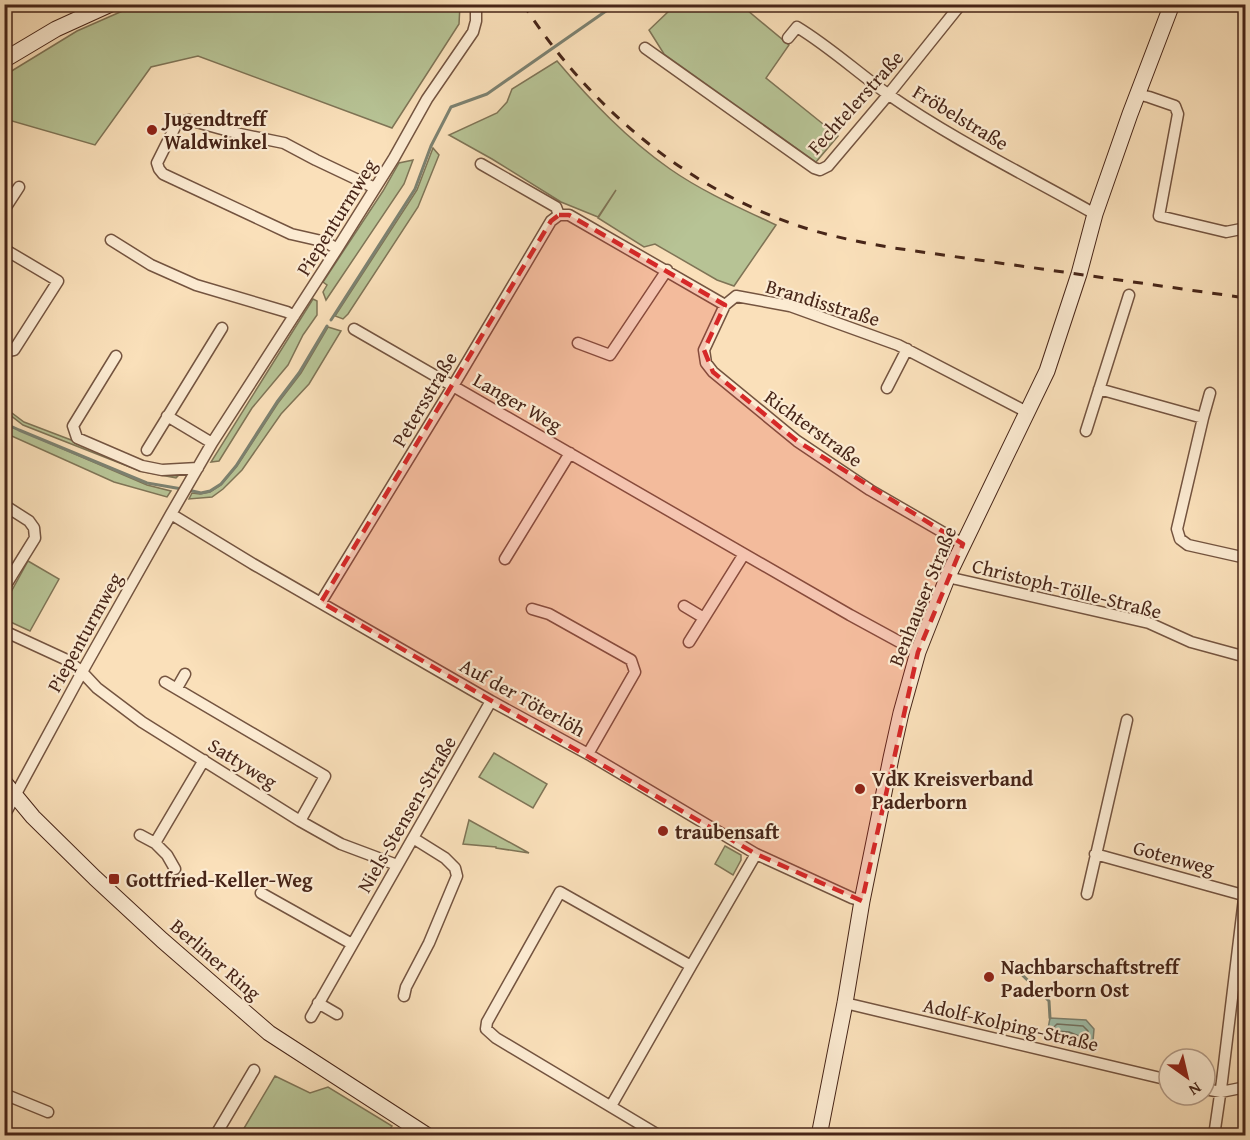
<svg xmlns="http://www.w3.org/2000/svg" width="1250" height="1140" font-family="'Gentium Book Plus',serif">
  <rect width="100%" height="100%" fill="#fae0ba"/>
  <filter id="stains"><feTurbulence type="fractalNoise" baseFrequency=".00333" numOctaves="4"/><feColorMatrix values="0 0 0 0 .2 0 0 0 0 .09 0 0 0 0 .02 0 0 0 .5 -.17"/></filter>
  <radialGradient id="worn" r=".72"><stop offset=".6" stop-color="#630" stop-opacity="0"/><stop offset="1" stop-color="#630" stop-opacity=".3"/></radialGradient>
  <path fill="#b7c395" stroke="#7f7456" stroke-width="1.5" d="M460,5L459,24L392,128L198,56L151,67L95,145L5,119V75L77,31L127,9L144,4Z
    M668,5H741L789,45L766,78L838,136L816,162L664,54L649,30L672,8Z
    M557,61C591,101 627,139 670,169C703,192 740,208 776,225L734,286L717,280L655,244L644,247L598,218L616,190L598,217L561,202L492,159L449,135L497,113L507,102L512,89Z
    M433,148L439,155L418,207L348,314L343,319L335,316L417,190Z
    M413,160L404,184L326,300L323,292L327,285L323,282L383,191L399,163Z
    M313,299L317,301V315L303,335L288,365L252,408L219,461L211,462Z
    M328,327L341,331L309,384L281,414L242,470L223,489L212,497L189,499L192,493L200,494L210,492L221,485L237,466L278,403L301,373Z
    M4,407L24,422L163,475L178,476L176,478L140,471L23,425L5,411Z
    M5,424L147,485L171,491L167,497L114,482L5,433Z
    M28,561L59,579L30,631L4,619L5,603Z
    M494,753L547,784L533,808L479,777Z
    M469,820L529,853L496,848V847L463,844Z
    M725,846L741,855V860L733,875L715,864Z
    M275,1076L310,1093L328,1087L392,1126L386,1135H240Z"/>
  <path fill="#9fbeaa" stroke="#7c8170" stroke-width="1.5" d="M1050,1018L1086,1020L1094,1029L1093,1041L1086,1046L1068,1037L1059,1038L1047,1034Z"/>
  <g fill="none" stroke-linecap="round" stroke-linejoin="round">
    <path stroke="#737261" stroke-width="1.5" d="M1057,1024L1083,1026L1088,1031L1087,1036L1084,1038L1069,1032L1056,1031L1054,1027Z"/>
    <path stroke="#7c8170" stroke-width="3" d="M331,320L415,189L431,146L451,107L487,94L616,4
      M4,423L19,430L147,483L182,489
      M188,490L201,493L210,491L221,484L236,466L277,402L299,373L327,326
      M1014,967L1049,1001L1050,1018"/>
    <g stroke="#745440" stroke-width="13">
      <path id="minor" d="M788,38L797,27C830,47 858,73 889,95C954,140 1026,175 1095,214
        M645,48L814,168L820,170L828,166L888,95L961,4
        M1137,94L1149,97L1175,106L1178,114L1159,216L1226,232L1241,229
        M481,164L556,207L559,215
        M4,210L19,187
        M559,215H569L725,305L736,296L790,306L898,345L1027,412
        M111,240L151,265L196,285L287,312L294,316
        M4,249L58,281L14,350L7,351L4,350
        M337,249L326,242L291,234L163,174L159,169L157,163L177,123L189,120L240,134L284,143L316,160L375,188
        M725,305L704,350L706,363L713,372L797,441L870,490L963,544
        M354,329L850,615L918,652
        M578,343L610,355L667,270
        M116,356L73,426L77,438L142,466L162,470L198,468
        M887,388L907,349
        M1099,389L1203,418L1177,529L1180,539L1188,545L1246,558
        M167,416L212,443
        M1203,418L1210,393
        M1086,431L1129,295
        M147,450L222,328
        M4,505L29,521L34,528L35,538L4,588
        M171,514L253,564L491,701L588,754L756,854L852,898L862,901
        M505,559L570,453
        M948,576L956,579L1149,623L1191,642L1246,657
        M321,602L453,386L551,221L559,215
        M684,606L704,618
        M532,609L549,614L631,660L635,672L588,754
        M4,631L67,660L82,672L97,688L142,722L300,821L341,844L397,865
        M689,642L744,554
        M165,682L325,776L300,821
        M177,688L185,674
        M4,816L82,672L171,514L212,443L337,249L394,158L427,99L473,32L476,21V4
        M140,835L155,843
        M1095,854L1243,895
        M175,869L167,855L155,843L204,760
        M261,893L352,944
        M1087,894L1127,720
        M404,996L406,987L429,943L457,876L455,868L445,858L413,838
        M318,1003L337,1014
        M845,1003L1169,1080
        M311,1017L491,701
        M1205,1089L1221,1092L1246,1087
        M4,1094L48,1112
        M611,1106L691,966
        M215,1136L254,1070
        M660,1136L496,1038L486,1029L487,1022L560,892L691,966L756,854
        M1214,1136L1222,1081L1246,882"/>
    </g>
    <g stroke="#472518" stroke-width="17">
      <path id="secondary" d="M4,60L56,29L111,4
        M4,782L33,817L95,878L162,940L269,1033L428,1136
        M819,1136L845,1003L862,901L891,758L901,713L918,652L948,576L1047,371L1079,274L1095,214L1130,114L1172,4"/>
    </g>
    <use href="#minor" stroke="#fcebd2" stroke-width="10"/>
    <use href="#secondary" stroke="#fcebd2" stroke-width="15"/>
    <path stroke="#472518" stroke-width="3" stroke-dasharray="10 10" stroke-linecap="butt" d="M523,4C590,108 687,190 805,228C834,237 864,243 894,248L1246,298"/>
  </g>
  <path fill="#d62828" fill-opacity="0.2" stroke="#d62828" stroke-width="4.5" stroke-dasharray="12 8" stroke-linejoin="round" d="M559,215H569L725,305L704,350L713,372L797,441L963,544L918,652L862,901L756,854L321,602L551,221Z"/>
  <g fill="#8f2418" stroke="#fcebd2" stroke-width="2">
    <circle cx="152" cy="130" r="6"/>
    <circle cx="860" cy="789" r="6"/>
    <circle cx="663" cy="831" r="6"/>
    <rect x="108" y="873" width="12" height="12" rx="3"/>
    <circle cx="989" cy="977" r="6"/>
  </g>
  <g text-anchor="middle" dominant-baseline="central" stroke-width="4.5" stroke-linejoin="round" paint-order="stroke">
    <g font-size="20" fill="#472518" stroke="#fcebd2">
      <text transform="translate(855 102) rotate(-48)">Fechtelerstraße</text>
      <text transform="translate(961 117) rotate(31)">Fröbelstraße</text>
      <text transform="translate(336 217) rotate(-58)">Piepenturmweg</text>
      <text transform="translate(823 302) rotate(17)">Brandisstraße</text>
      <text transform="translate(424 399) rotate(-59)">Petersstraße</text>
      <text transform="translate(518 402) rotate(30)">Langer Weg</text>
      <text transform="translate(814 428) rotate(36)">Richterstraße</text>
      <text transform="translate(1067 588) rotate(14)">Christoph-Tölle-Straße</text>
      <text transform="translate(922 596) rotate(-68)">Benhauser Straße</text>
      <text transform="translate(84 632) rotate(-61)">Piepenturmweg</text>
      <text transform="translate(523 697) rotate(29)">Auf der Töterlöh</text>
      <text transform="translate(243 763) rotate(32)">Sattyweg</text>
      <text transform="translate(406 814) rotate(-60)">Niels-Stensen-Straße</text>
      <text transform="translate(1174 857) rotate(15)">Gotenweg</text>
      <text transform="translate(216 959) rotate(41)">Berliner Ring</text>
      <text transform="translate(1011 1024) rotate(13)">Adolf-Kolping-Straße</text>
    </g>
    <g font-size="20" font-weight="bold" fill="#472518" stroke="#fcebd2" text-anchor="start">
      <text x="164" y="118">Jugendtreff<tspan x="164" dy="23">Waldwinkel</tspan></text>
      <text x="872" y="778">VdK Kreisverband<tspan x="872" dy="23">Paderborn</tspan></text>
      <text x="675" y="831">traubensaft</text>
      <text x="126" y="879">Gottfried-Keller-Weg</text>
      <text x="1001" y="966">Nachbarschaftstreff<tspan x="1001" dy="23">Paderborn Ost</tspan></text>
    </g>
  </g>
  <rect width="1250" height="1140" fill="none" stroke="#fae0ba" stroke-width="24"/>
  <rect x="6" y="6" width="1238" height="1128" fill="none" stroke="#472518" stroke-width="3"/>
  <rect x="12" y="12" width="1226" height="1116" fill="none" stroke="#472518" stroke-width="1.5"/>
  <g transform="translate(1187 1077) rotate(146)"><circle r="28" fill="#fcebd2" stroke="#b49c88" stroke-width="1.5"/>
  <path d="M0-4.5L10 22L0 15L-10 22Z" fill="#8f2418"/>
  <text y="-9" font-size="16" font-weight="bold" text-anchor="middle" fill="#472518">N</text>
  </g>
  <rect width="100%" height="100%" filter="url(#stains)"/>
  <rect width="100%" height="100%" fill="url(#worn)"/>
</svg>
